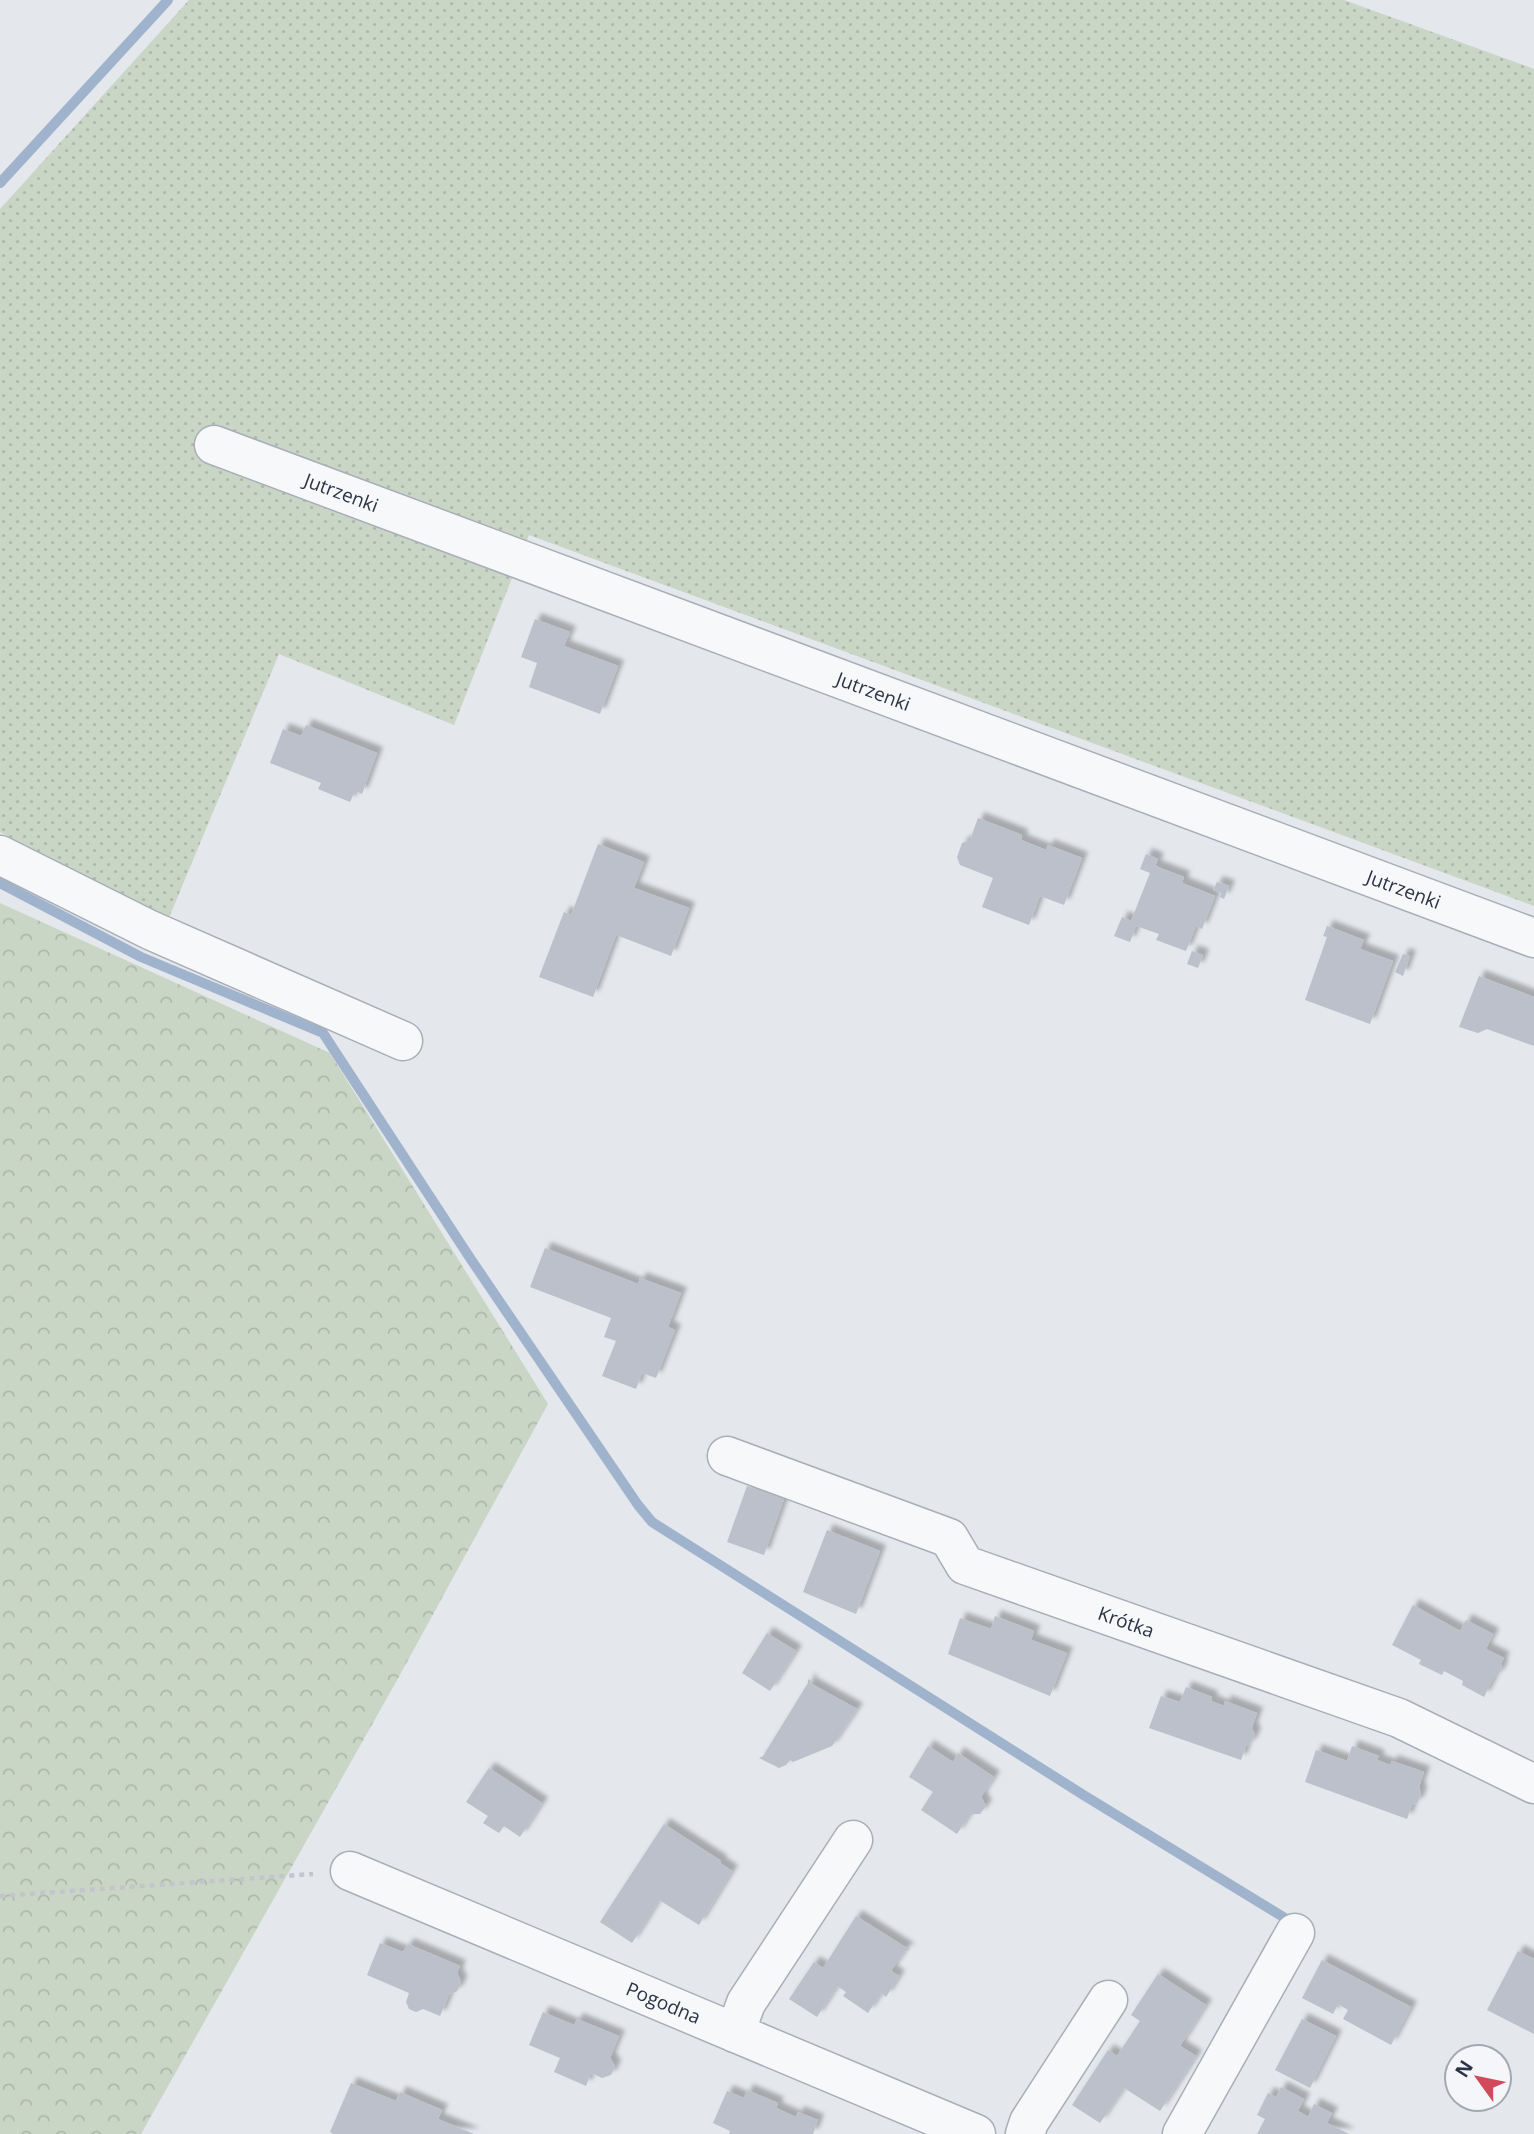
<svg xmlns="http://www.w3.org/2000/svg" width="1534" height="2134" font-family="'Open Sans',sans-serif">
  <defs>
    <pattern id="green-dots" width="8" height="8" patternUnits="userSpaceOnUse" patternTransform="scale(1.75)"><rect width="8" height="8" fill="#c9d6c5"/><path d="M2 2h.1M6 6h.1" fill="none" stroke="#adb8ab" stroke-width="1.8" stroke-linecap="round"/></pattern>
    <pattern id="forest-crowns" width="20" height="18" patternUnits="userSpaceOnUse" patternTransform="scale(1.75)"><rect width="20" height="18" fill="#c9d6c5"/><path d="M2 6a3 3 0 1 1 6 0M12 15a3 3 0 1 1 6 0" fill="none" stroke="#adb8ab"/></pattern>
    <filter id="shadow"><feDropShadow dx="6" dy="-6" stdDeviation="2" flood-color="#0004"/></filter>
  </defs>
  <rect width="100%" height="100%" fill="#e4e7ec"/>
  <path fill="url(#green-dots)" d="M189,0H1344L1534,69V906L529,535L454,725L279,654L168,920L0,832V209Z"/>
  <path fill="url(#forest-crowns)" d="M0,903L330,1053L548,1404L396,1682L141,2134H0Z"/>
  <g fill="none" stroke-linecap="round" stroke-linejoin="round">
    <path stroke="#9fb4cc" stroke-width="10" d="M0,183L168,0
      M0,883L141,957L323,1033L470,1258L638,1505L652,1522L1085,1796L1293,1923"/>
  </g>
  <path fill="#bbc0ca" filter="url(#shadow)" d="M535,619L570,632L564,646L618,666L600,714L529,687L537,663L521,657Z
    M306,725L377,753L362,794L355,791L350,802L318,789L321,783L270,763L283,729L301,736Z
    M978,818L1022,835L1021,840L1046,850L1048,845L1082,858L1064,905L1040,896L1029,925L982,907L993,878L960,865L957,857L962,843L970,840Z
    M598,844L644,862L634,888L689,908L671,956L616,935L593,997L539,977L564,912L571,915Z
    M1146,854L1158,859L1155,866L1184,877L1182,883L1215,896L1202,929L1196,926L1186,951L1156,940L1159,934L1136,926L1130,942L1114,936L1122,917L1131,921L1150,873L1140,869Z
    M1217,882L1229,886L1224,899L1220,897L1221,893L1213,890Z
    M1327,926L1364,940L1360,949L1393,961L1370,1024L1305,1000L1327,937L1323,936Z
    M1192,951L1203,955L1198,968L1187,964Z
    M1403,954L1410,956L1403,976L1395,972Z
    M1479,976L1534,997V1046L1487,1029L1478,1033L1459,1027Z
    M545,1248L638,1284L640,1278L681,1293L668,1327L675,1330L656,1378L642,1373L636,1389L602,1376L616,1341L604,1337L611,1318L530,1287Z
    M747,1486L784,1499L764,1555L727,1542Z
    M827,1530L880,1551L856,1614L803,1592Z
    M1413,1605L1460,1631L1466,1620L1493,1634L1486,1649L1504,1658L1501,1663L1502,1667L1498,1675L1494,1677L1484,1697L1462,1685L1463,1681L1444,1671L1442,1675L1419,1664L1421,1660L1392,1645Z
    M995,1616L1034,1631L1031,1640L1067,1653L1050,1696L948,1654L960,1618L991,1629Z
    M767,1633L796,1651L770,1691L742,1673Z
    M808,1679L811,1681L810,1683L857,1709L832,1746L793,1762L790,1760L786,1765L779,1768L759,1758L763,1756L808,1683Z
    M1186,1687L1212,1697L1211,1701L1224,1706L1225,1701L1257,1713L1252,1728L1255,1734L1251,1743L1246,1746L1241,1760L1149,1728L1161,1696L1180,1702Z
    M928,1746L953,1762L958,1753L994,1777L981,1797L986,1806L980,1814H970L957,1834L921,1810L933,1792L909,1777Z
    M1352,1746L1379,1756L1377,1760L1390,1765L1392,1761L1424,1772L1419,1787L1421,1793L1418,1802L1412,1805L1407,1819L1305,1782L1316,1750L1347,1761Z
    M489,1768L542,1803L520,1837L504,1826L499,1833L483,1823L488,1816L466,1802Z
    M664,1824L721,1861L720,1863L732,1871L699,1925L659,1900L632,1943L600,1922Z
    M856,1916L910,1950H905L891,1971L899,1976L886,1997L881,1993L868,2013L843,1996L846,1992L837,1986L817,2017L789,1999L814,1962L823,1968Z
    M380,1943L403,1952L408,1944L460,1966L457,1973L461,1982L457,1991L449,1995L440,2016L423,2009L416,2012L409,2009L406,2002L409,1993L367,1975Z
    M1518,1951L1534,1959V2034L1487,2010Z
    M1322,1960L1411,2007L1391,2045L1343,2019L1348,2010L1338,2004L1333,2014L1302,1998Z
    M1158,1974L1206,2005L1180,2046L1196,2056L1160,2111L1124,2088L1100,2123L1072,2105L1108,2050L1117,2056L1140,2021L1131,2015Z
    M543,2012L574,2025L577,2019L619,2036L610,2058L615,2066L611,2075L602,2078L591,2073L586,2086L554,2072L560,2058L529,2045Z
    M1302,2019L1336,2036L1310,2088L1275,2070Z
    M351,2083L396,2101L400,2092L442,2110L438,2119L474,2134H333L330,2132Z
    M1281,2087L1304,2099L1298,2111L1308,2117L1314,2104L1332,2113L1327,2123L1349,2134H1257L1265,2119L1257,2115L1268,2093L1276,2097Z
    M747,2090L778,2103L776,2108L796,2117L798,2112L818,2120L813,2134H729L730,2131L713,2123L727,2091L744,2098Z"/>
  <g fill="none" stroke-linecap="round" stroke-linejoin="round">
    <g stroke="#a9aeb7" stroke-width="41">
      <g id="minor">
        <path id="s1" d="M214,445L1534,938"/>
        <path d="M0,855L150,930L403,1041"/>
        <path id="s2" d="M727,1456L949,1538L965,1565L1399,1718L1534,1784"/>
        <path id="s3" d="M350,1871L976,2134"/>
        <path d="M735,2033L746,2003L853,1840"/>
        <path d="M1025,2134L1029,2122L1108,2000"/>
        <path d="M1182,2134L1295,1933"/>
      </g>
    </g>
    <path stroke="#c2c5cb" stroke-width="4.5" stroke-dasharray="5 5" stroke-linecap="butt" d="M0,1896L313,1874"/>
    <use href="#minor" stroke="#f7f8fa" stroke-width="38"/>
  </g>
  <g text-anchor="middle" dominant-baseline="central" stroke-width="5" stroke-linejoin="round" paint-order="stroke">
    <g font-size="19" fill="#2b3445" stroke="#f4f6f9">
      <text stroke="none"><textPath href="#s1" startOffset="136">Jutrzenki</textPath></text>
      <text stroke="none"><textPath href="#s1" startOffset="704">Jutrzenki</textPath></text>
      <text stroke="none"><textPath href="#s1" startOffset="1270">Jutrzenki</textPath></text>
      <text stroke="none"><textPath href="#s2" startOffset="439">Krótka</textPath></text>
      <text stroke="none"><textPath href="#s3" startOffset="340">Pogodna</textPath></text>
    </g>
  </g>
  <g transform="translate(1478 2078) rotate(303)"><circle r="33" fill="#f4f6f9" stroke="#a4a8b1" stroke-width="2"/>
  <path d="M0-5L12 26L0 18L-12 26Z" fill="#d1495b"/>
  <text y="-10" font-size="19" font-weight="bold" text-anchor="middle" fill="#2b3445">N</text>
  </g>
</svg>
